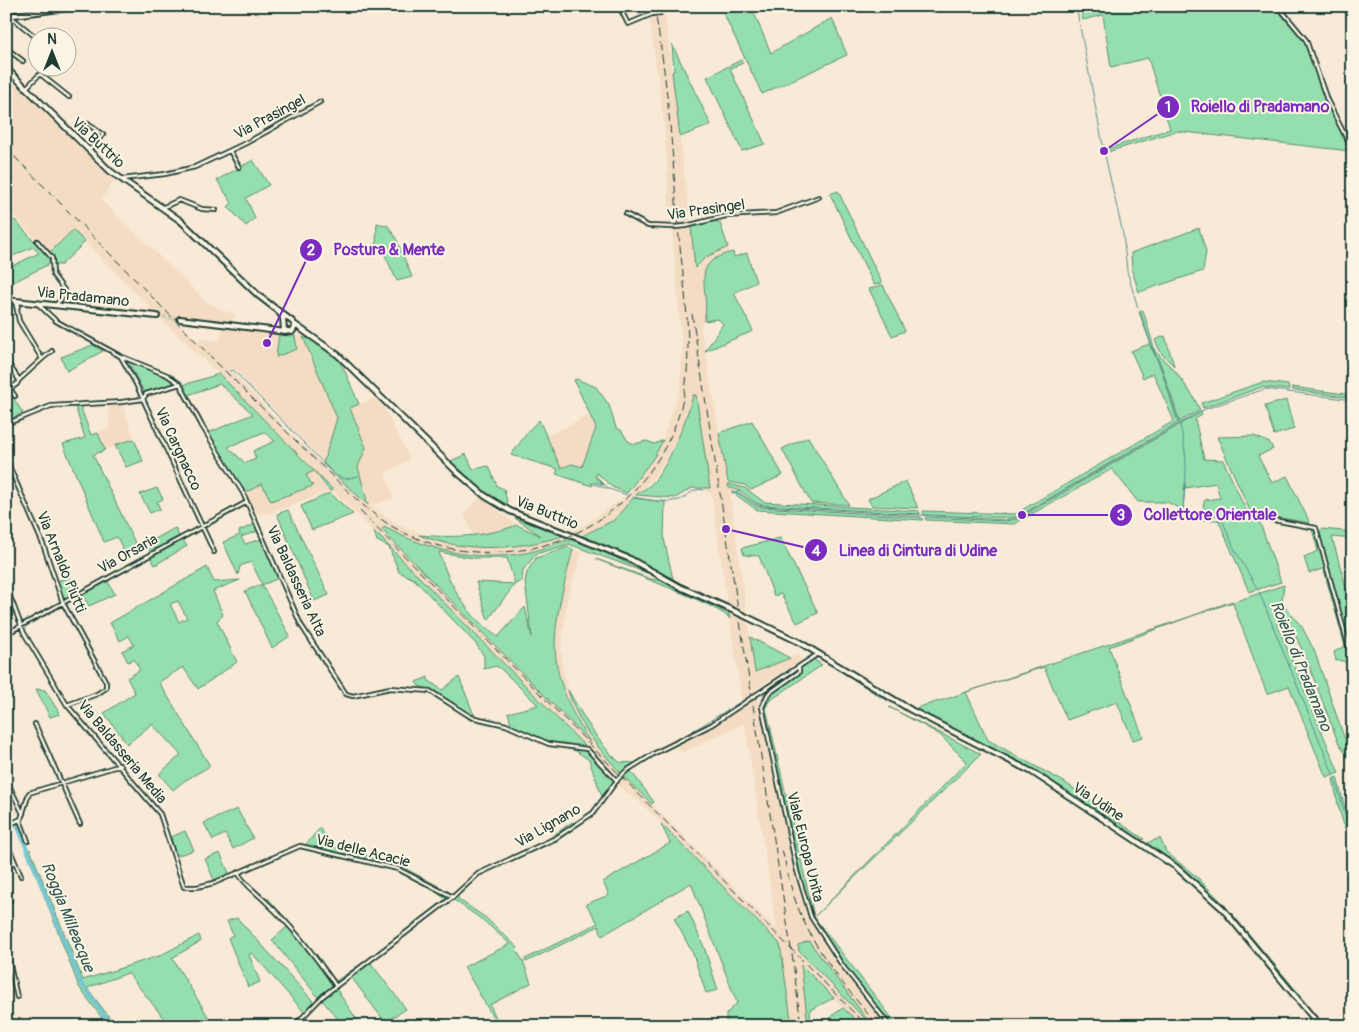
<svg xmlns="http://www.w3.org/2000/svg" width="1359" height="1032" font-family="Pangolin,sans-serif">
  <rect width="100%" height="100%" fill="#f8ead6"/>
  <filter id="ink" filterUnits="userSpaceOnUse"><feTurbulence type="fractalNoise" baseFrequency=".02" numOctaves="2"/><feDisplacementMap in="SourceGraphic" scale="10" xChannelSelector="R" yChannelSelector="G"/><feConvolveMatrix kernelMatrix="1 2 1 2 8 2 1 2 1" color-interpolation-filters="sRGB"/></filter>
  <g filter="url(#ink)">
    <path fill="#f3dcc3" fill-rule="evenodd" d="M648,6H664L665,11L661,12V14H665L690,221L686,222L687,227H691L697,268L711,253L728,247L729,253L720,255L703,276L706,314L701,327L729,488L732,489L733,494L730,495L755,672L798,655L801,661L757,688L765,735L789,849L810,920L834,960L887,1026H861L801,965L808,1026H792L780,944L641,803L616,784L619,780L317,474L330,491L269,513L260,514L254,511L245,493L262,484L271,501L313,486L306,475L314,470L229,384L161,319L157,318V314L73,230L49,253L6,207V74L114,180L101,200L206,301L224,311L236,314L231,322L180,316V321H177L199,342L200,338L220,341L222,326L279,334L276,357L297,349L295,336L303,337L337,418L324,462L237,372L233,369H229L293,436L365,503L367,504L358,467L366,448L350,408L379,397L410,459L385,473L394,499L369,505L400,526L448,544L499,548L560,538L589,522L629,494L659,449L681,386L682,345L672,229L675,228L674,223H671L670,221L665,131ZM693,395L710,488L705,487V492L711,493L743,708L678,746V751L683,752L743,724L745,726L777,930L612,764L590,736L571,698L563,672L561,648L568,594L582,553L573,549L555,625L554,651L564,691L588,739L382,530L384,527L416,542L448,552L490,556L533,552L598,529L619,515L660,470L680,436ZM809,942L819,958L868,1021L799,951V945Z
      M122,404L134,439L105,450L98,433L109,428L108,405Z
      M590,415L596,428L582,467L561,468L547,436Z
      M480,497L517,525L474,537L464,514Z
      M6,787L14,808L19,811L6,818Z"/>
    <path fill="#95dead" stroke="#5a8e70" fill-rule="evenodd" d="M720,6H751L771,53L832,18L847,55L762,94Z
      M1084,6H1274L1306,43L1328,103L1350,151L1176,131L1108,152L1107,149L1170,129L1148,58L1111,67L1103,15L1083,20L1080,7Z
      M672,44L711,125L680,137L672,72L674,71Z
      M741,60L743,63L730,69L765,144L742,151L707,77Z
      M253,160L269,185L246,198L255,218L246,226L228,207L232,203L217,180Z
      M838,191L882,283L874,285L830,194Z
      M15,220L49,258V264L6,286V269L39,253L33,247L6,259V228Z
      M715,221L720,223L728,247L706,257L695,268L691,227Z
      M377,223L388,226L395,236L412,277L397,281L383,251L376,245Z
      M1199,228L1206,252L1203,271L1139,292L1132,271L1131,253Z
      M73,230L85,242L61,265H53L54,257L49,253Z
      M733,252L734,257L747,253L756,282L734,293L753,331L705,351L723,324L718,319L704,321C712,288 686,263 733,252Z
      M883,285L905,331L892,336L869,289Z
      M1143,310L1155,351L1175,371L1193,396L1200,410L1179,422L1161,365L1152,348L1140,311Z
      M279,334L295,336L297,349L276,357Z
      M1165,336L1174,366L1161,353L1155,340Z
      M303,337C343,351 343,369 359,404L350,408L366,448L358,467L368,505L323,464L337,418Z
      M1149,344L1160,365L1178,423L1016,518L924,515L923,511L1015,514L1174,421L1153,373L1143,378L1131,351Z
      M93,345L103,351L67,371L61,357Z
      M127,360L174,380L175,383L144,392Z
      M219,374L229,384L333,490L330,491L314,471L306,475L313,486L271,501L262,484L245,493L208,433L253,414L220,384L188,395L183,385ZM264,432L275,441L253,451L256,459L245,463L228,447Z
      M576,379L596,387L609,405L616,428L621,430L628,441L634,444L646,441L655,444L663,440L654,457L627,493L612,487L597,473L595,477L604,485L594,482L592,486L556,474L558,469L511,455L530,429L539,420L561,468L572,464L582,467L596,428L574,380Z
      M1263,382L1288,385L1289,390L1262,387L1203,408L1201,403Z
      M6,387L23,413L6,421Z
      M1291,387L1353,395V398L1293,390Z
      M693,395H696L710,488H692L675,498L636,495C639,492 641,491 645,489C666,477 687,418 693,395Z
      M1286,400L1294,429L1274,435L1265,406Z
      M75,406H80L91,435L98,433L105,450L93,455L138,549L126,555L117,537L104,542L63,444L85,438Z
      M1201,412L1202,415L1195,419L1204,459L1223,460L1246,510L1245,514L1208,516L1203,505L1205,500L1220,498L1216,483L1185,488V485L1183,510L1167,502H1138L1112,469L1014,524L926,520L925,517L1004,521L1018,519Z
      M752,421L783,475L751,490L745,485L728,482L719,433Z
      M1254,436L1270,443L1273,449L1258,456L1272,483L1287,476L1310,523L1251,513L1217,437Z
      M808,437L849,505L811,503L782,449Z
      M134,439L143,461L126,467L115,445Z
      M466,454L473,469L489,466L497,486L504,489L508,506L484,492L451,461Z
      M906,481L918,508L872,506L868,499Z
      M728,484L745,488L764,502L919,511L920,514L763,505C748,502 749,491 729,488Z
      M157,488L163,499L157,502L160,509L150,513L140,494Z
      M732,492C745,493 748,504 760,507L921,517L923,520L757,510Z
      M330,493L353,514L312,530L301,506Z
      M633,498L665,502L664,539L673,579L630,556L582,536L614,520Z
      M288,510L329,595L314,601L277,514Z
      M1245,517L1259,520L1281,582L1249,592L1218,519Z
      M515,518L563,536C516,550 466,553 419,535C454,538 484,537 517,525L541,536Z
      M255,524L258,531L241,537L245,544L262,539L279,578L262,585L290,636L272,648L245,591L262,584L251,562L240,566L238,575L223,542L240,535L239,531Z
      M1285,524L1314,529L1326,568L1309,573L1304,557L1318,551L1312,529Z
      M384,527C428,550 475,562 525,553C540,551 555,542 569,540C580,539 635,567 647,573L569,544L536,554L523,570L522,581L515,584L488,620L476,582L515,584L507,558H473L439,552C450,587 468,617 498,637L525,607L532,637L525,582L527,572L536,558L568,547L573,549C552,633 541,664 590,742L382,530Z
      M175,528L179,536L150,551L146,544Z
      M1322,529L1353,532V539L1332,537L1353,612V655L1319,534Z
      M374,531L616,778L603,799L589,760L576,751L544,741L512,726L508,713L538,705L500,668L496,666L484,669V656L476,644L414,579L399,572L389,547L377,541Z
      M780,538L818,613L797,623L781,594L774,596L759,556L744,555L742,548Z
      M182,539L187,546L155,565L150,557Z
      M596,559L651,579L660,580L729,614L730,619C718,604 620,569 596,559Z
      M207,567L214,582L240,580L213,591L223,615L217,621L237,662L198,689L183,667L159,682L210,766L184,781L173,790L159,774L181,755L152,724L127,744L104,713L135,693L127,678L140,670L134,659L128,662L122,651L134,645L129,636L120,641L110,623ZM178,601L187,618L179,622L170,604Z
      M1327,570L1353,666V676C1349,666 1348,659 1336,661L1334,652L1345,646L1324,571Z
      M69,576L76,592L63,599L58,581Z
      M107,580L115,594L89,606L82,594Z
      M1284,585L1282,600L1286,608L1302,627L1314,650L1344,737L1353,751V765L1338,742L1306,658L1292,629L1286,620L1277,624L1339,773L1326,777L1289,686L1267,694L1232,601L1109,647L1143,737L1133,740L1117,702L1067,720L1044,667L966,692L988,740L1064,782L1106,810L1111,817L1144,839L1141,840L1032,769L916,710L919,707L943,700Z
      M750,637L790,658L755,672Z
      M813,659L822,665L768,702L766,708L814,917L967,762L939,734L889,707L981,754L814,917L898,1026H893C861,985 823,945 805,895L764,708C766,690 786,682 800,673L802,667Z
      M428,677V680L442,690L459,677L474,715L471,721L438,693L419,686L416,682Z
      M36,689L45,690L60,714L50,717Z
      M568,690C583,716 597,742 619,762L635,763L621,773C598,749 577,722 568,690Z
      M631,771L654,802L652,804L623,776Z
      M1337,777L1353,840V854L1339,809L1333,779Z
      M237,809L253,838L233,849L225,834L213,840L204,823Z
      M584,817V821L557,841L483,873L458,896V899L486,918L518,948L516,950L523,961L531,983L490,1005L500,1026H498L464,967L510,944L484,921L454,900L450,901L370,962L406,1009L385,1022L351,977L340,985L337,990L361,1026H344L321,999L295,1026H292L304,1012L252,953L249,955L260,982L248,987L228,938L233,935L227,921L237,918L314,1002L318,997L272,940L287,927L268,905V898L336,981L380,951L446,899L408,874L395,870L396,867L306,846V844L320,828L332,846L397,864L453,894L480,871L544,842L572,822L574,823Z
      M661,824L780,944L791,1019L787,1021V1026H726V1014L737,1003L691,883L602,936L599,926L526,962L525,959L598,923L586,904L609,895L603,882L670,843Z
      M185,831L194,850L176,856L171,837Z
      M1160,838L1166,852L1197,877L1222,902L1301,996L1299,997C1252,940 1209,883 1147,843Z
      M30,849L83,980L159,956L199,935L201,941L172,958L214,1026H170L128,973L87,988L116,1026H108L79,987L27,851Z
      M220,853L229,873L214,880L205,859Z
      M688,911L704,947L718,990L706,993L693,954L674,918Z
      M809,941L872,1026L799,951L798,945Z
      M801,965L834,998L810,1010L811,1026H808Z
      M843,1008L860,1024L836,1026L830,1017Z"/>
    <g fill="none" stroke-linecap="round" stroke-linejoin="round">
      <path stroke="#549093" stroke-width="1" d="M1076,6L1104,151L1123,234L1127,271L1138,308
        M1139,312C1154,356 1180,406 1185,452C1188,471 1184,490 1183,510
        M230,371L233,370L336,476L345,479L358,476
        M596,476L609,489
        M591,483L627,495
        M732,492C746,492 750,505 763,506L1006,520L1022,515L1205,409L1265,389L1353,400
        M634,497C646,500 667,503 679,500C690,496 692,487 704,490
        M1184,516L1198,520H1222L1235,550L1258,590
        M1259,592L1334,776
        M816,658H821L879,696L980,747
        M802,667L814,659
        M762,697L768,690L797,671
        M678,740L742,701
        M1335,779L1353,845"/>
      <path stroke="#77c7d3" stroke-width="4" d="M6,822L13,820L16,822L81,983L112,1026"/>
      <path stroke="#cdc7b6" stroke-width="4" stroke-dasharray="4 2" stroke-linecap="butt" d="M157,316L180,319"/>
      <g stroke="#1f3d34" stroke-width="6">
        <path id="minor" d="M619,6L628,24L652,14
          M1278,6L1306,40L1327,100L1353,151
          M10,16L38,39
          M6,48L23,61
          M26,88L40,74L69,97
          M88,124L103,135L89,150
          M230,151L239,167
          M122,179L165,174L195,167L248,142L320,102
          M162,208L179,200L202,209L216,210
          M626,214L648,226L674,227
          M686,226L726,216L776,213L819,197
          M37,241L52,258L53,275L64,290V295L56,305
          M15,301L17,310L19,301
          M37,303L56,321L120,356L167,375L180,384L202,426L243,493L301,625L346,694L353,696L390,688L430,691L471,717L506,725L549,744L587,749L617,781
          M121,357L136,384L214,552
          M42,359L52,351
          M6,360L19,380L42,359L19,321L17,310
          M15,396L10,389L17,384L19,380
          M143,399L146,394L180,384
          M6,424L51,406L122,402L143,399
          M6,459L43,544L63,603L106,682V688L97,694L67,705
          M1247,515L1316,528L1353,663
          M6,586L24,633L67,705L160,814L184,887H197L214,883L300,846L398,869L453,897
          M6,634L247,502
          M799,667V672L768,694L762,707L797,871L811,917L842,965L890,1026
          M754,696L818,654
          M35,724L80,824
          M6,779L23,814
          M20,820L28,841
          M6,826L21,819L29,793L121,765
          M6,841L21,876
          M6,867L15,862
          M238,873C246,886 256,892 267,903C293,927 316,957 336,986
          M6,901H10
          M6,946L9,961L6,962
          M9,961L17,997
          M294,1026L323,996L453,897L478,874L556,838L593,813L618,779L626,771L655,753L711,725L747,701"/>
      </g>
      <g stroke="#1f3d34" stroke-width="8">
        <path id="tertiary" d="M6,16L83,6
          M6,68L110,171L181,221L259,296L293,322L295,327L292,332L284,330L283,318L279,312
          M6,300L157,316
          M180,319L286,332
          M294,324L338,355L457,472L485,496L510,511L630,559L680,587L732,610
          M747,617L799,642L911,710L1032,772L1176,867L1222,908L1320,1026"/>
      </g>
      <use href="#minor" stroke="#fcf5e5" stroke-width="2.5"/>
      <use href="#tertiary" stroke="#fcf5e5" stroke-width="4"/>
      <path stroke="#1f3d34" stroke-width="1" stroke-dasharray="8 4" stroke-linecap="butt" d="M6,148C89,232 171,317 254,400C278,423 301,446 325,469C347,490 368,513 395,528C445,556 506,560 560,540C629,514 682,447 687,372C691,320 681,266 677,215C672,145 667,75 654,6
        M692,314L793,961L801,1026
        M360,511L867,1026
        M782,850C787,868 790,888 797,905C814,951 847,989 878,1026"/>
      <g stroke="#1f3d34" stroke-width="6" stroke-linecap="butt">
        <path id="minor-bridge" d="M652,14L662,13
          M674,227L686,226
          M747,701L754,696"/>
      </g>
      <g stroke="#1f3d34" stroke-width="8" stroke-linecap="butt">
        <path id="tertiary-bridge" d="M732,610L747,617"/>
      </g>
      <use href="#minor-bridge" stroke="#fcf5e5" stroke-width="2.5"/>
      <use href="#tertiary-bridge" stroke="#fcf5e5" stroke-width="4"/>
    </g>
  </g>
  <g text-anchor="middle" dominant-baseline="central" stroke-width="4" stroke-linejoin="round" paint-order="stroke">
    <g font-size="15" fill="#1f3d34" stroke="#fcf5e5">
      <text transform="translate(270 117) rotate(-28)">Via Prasingel</text>
      <text transform="translate(98 143) rotate(43)">Via Buttrio</text>
      <text transform="translate(706 210) rotate(-8)">Via Prasingel</text>
      <text transform="translate(83 297) rotate(6)">Via Pradamano</text>
      <text transform="translate(178 449) rotate(65)">Via Cargnacco</text>
      <text transform="translate(547 513) rotate(22)">Via Buttrio</text>
      <text transform="translate(128 554) rotate(-29)">Via Orsaria</text>
      <text transform="translate(61 562) rotate(68)">Via Arnaldo Piutti</text>
      <text transform="translate(296 581) rotate(65)">Via Baldasseria Alta</text>
      <text transform="translate(122 752) rotate(50)">Via Baldasseria Media</text>
      <text transform="translate(1098 802) rotate(33)">Via Udine</text>
      <text transform="translate(548 826) rotate(-30)">Via Lignano</text>
      <text transform="translate(805 847) rotate(76)">Viale Europa Unita</text>
      <text transform="translate(363 851) rotate(14)">Via delle Acacie</text>
    </g>
    <g font-size="16" font-style="italic" fill="#315954" stroke="#fcf5e5">
      <text transform="translate(1301 666) rotate(68)">Roiello di Pradamano</text>
      <text transform="translate(68 917) rotate(68)">Roggia Milleacque</text>
    </g>
  </g>
  <path fill="none" stroke="#7b2cbf" stroke-width="2" d="M1104 151L1168 107M267 343L311 250M1022 515L1121 515M726 529L816 550"/>
  <g fill="#7b2cbf" stroke="#fcf5e5" stroke-width="2">
    <circle cx="1104" cy="151" r="5"/>
    <circle cx="267" cy="343" r="5"/>
    <circle cx="1022" cy="515" r="5"/>
    <circle cx="726" cy="529" r="5"/>
    <circle cx="1168" cy="107" r="12"/>
    <circle cx="311" cy="250" r="12"/>
    <circle cx="1121" cy="515" r="12"/>
    <circle cx="816" cy="550" r="12"/>
  </g>
  <g font-size="15" text-anchor="middle" font-weight="bold" fill="#fff">
    <text x="1168" y="112">1</text>
    <text x="311" y="255">2</text>
    <text x="1121" y="520">3</text>
    <text x="816" y="556">4</text>
  </g>
  <g font-size="16" text-anchor="middle" font-weight="bold" fill="#7b2cbf" stroke="#fcf5e5" stroke-width="4" stroke-linejoin="round" paint-order="stroke">
    <text x="1260" y="112">Roiello di Pradamano</text>
    <text x="389" y="255">Postura &amp; Mente</text>
    <text x="1210" y="520">Collettore Orientale</text>
    <text x="918" y="556">Linea di Cintura di Udine</text>
  </g>
  <rect width="1359" height="1032" fill="none" stroke="#fcf5e5" stroke-width="25"/>
  <rect x="12" y="12" width="1334" height="1007" fill="none" stroke="#1f3d34" stroke-width="2" filter="url(#ink)"/>
  <g transform="translate(52 52)"><circle r="24" fill="#fcf5e5" stroke="#a4ab9e"/>
  <path d="M0-4L9 19L0 12L-9 19Z" fill="#1f3d34"/>
  <text y="-8" font-size="14" font-weight="bold" text-anchor="middle" fill="#1f3d34">N</text>
  </g>
</svg>
